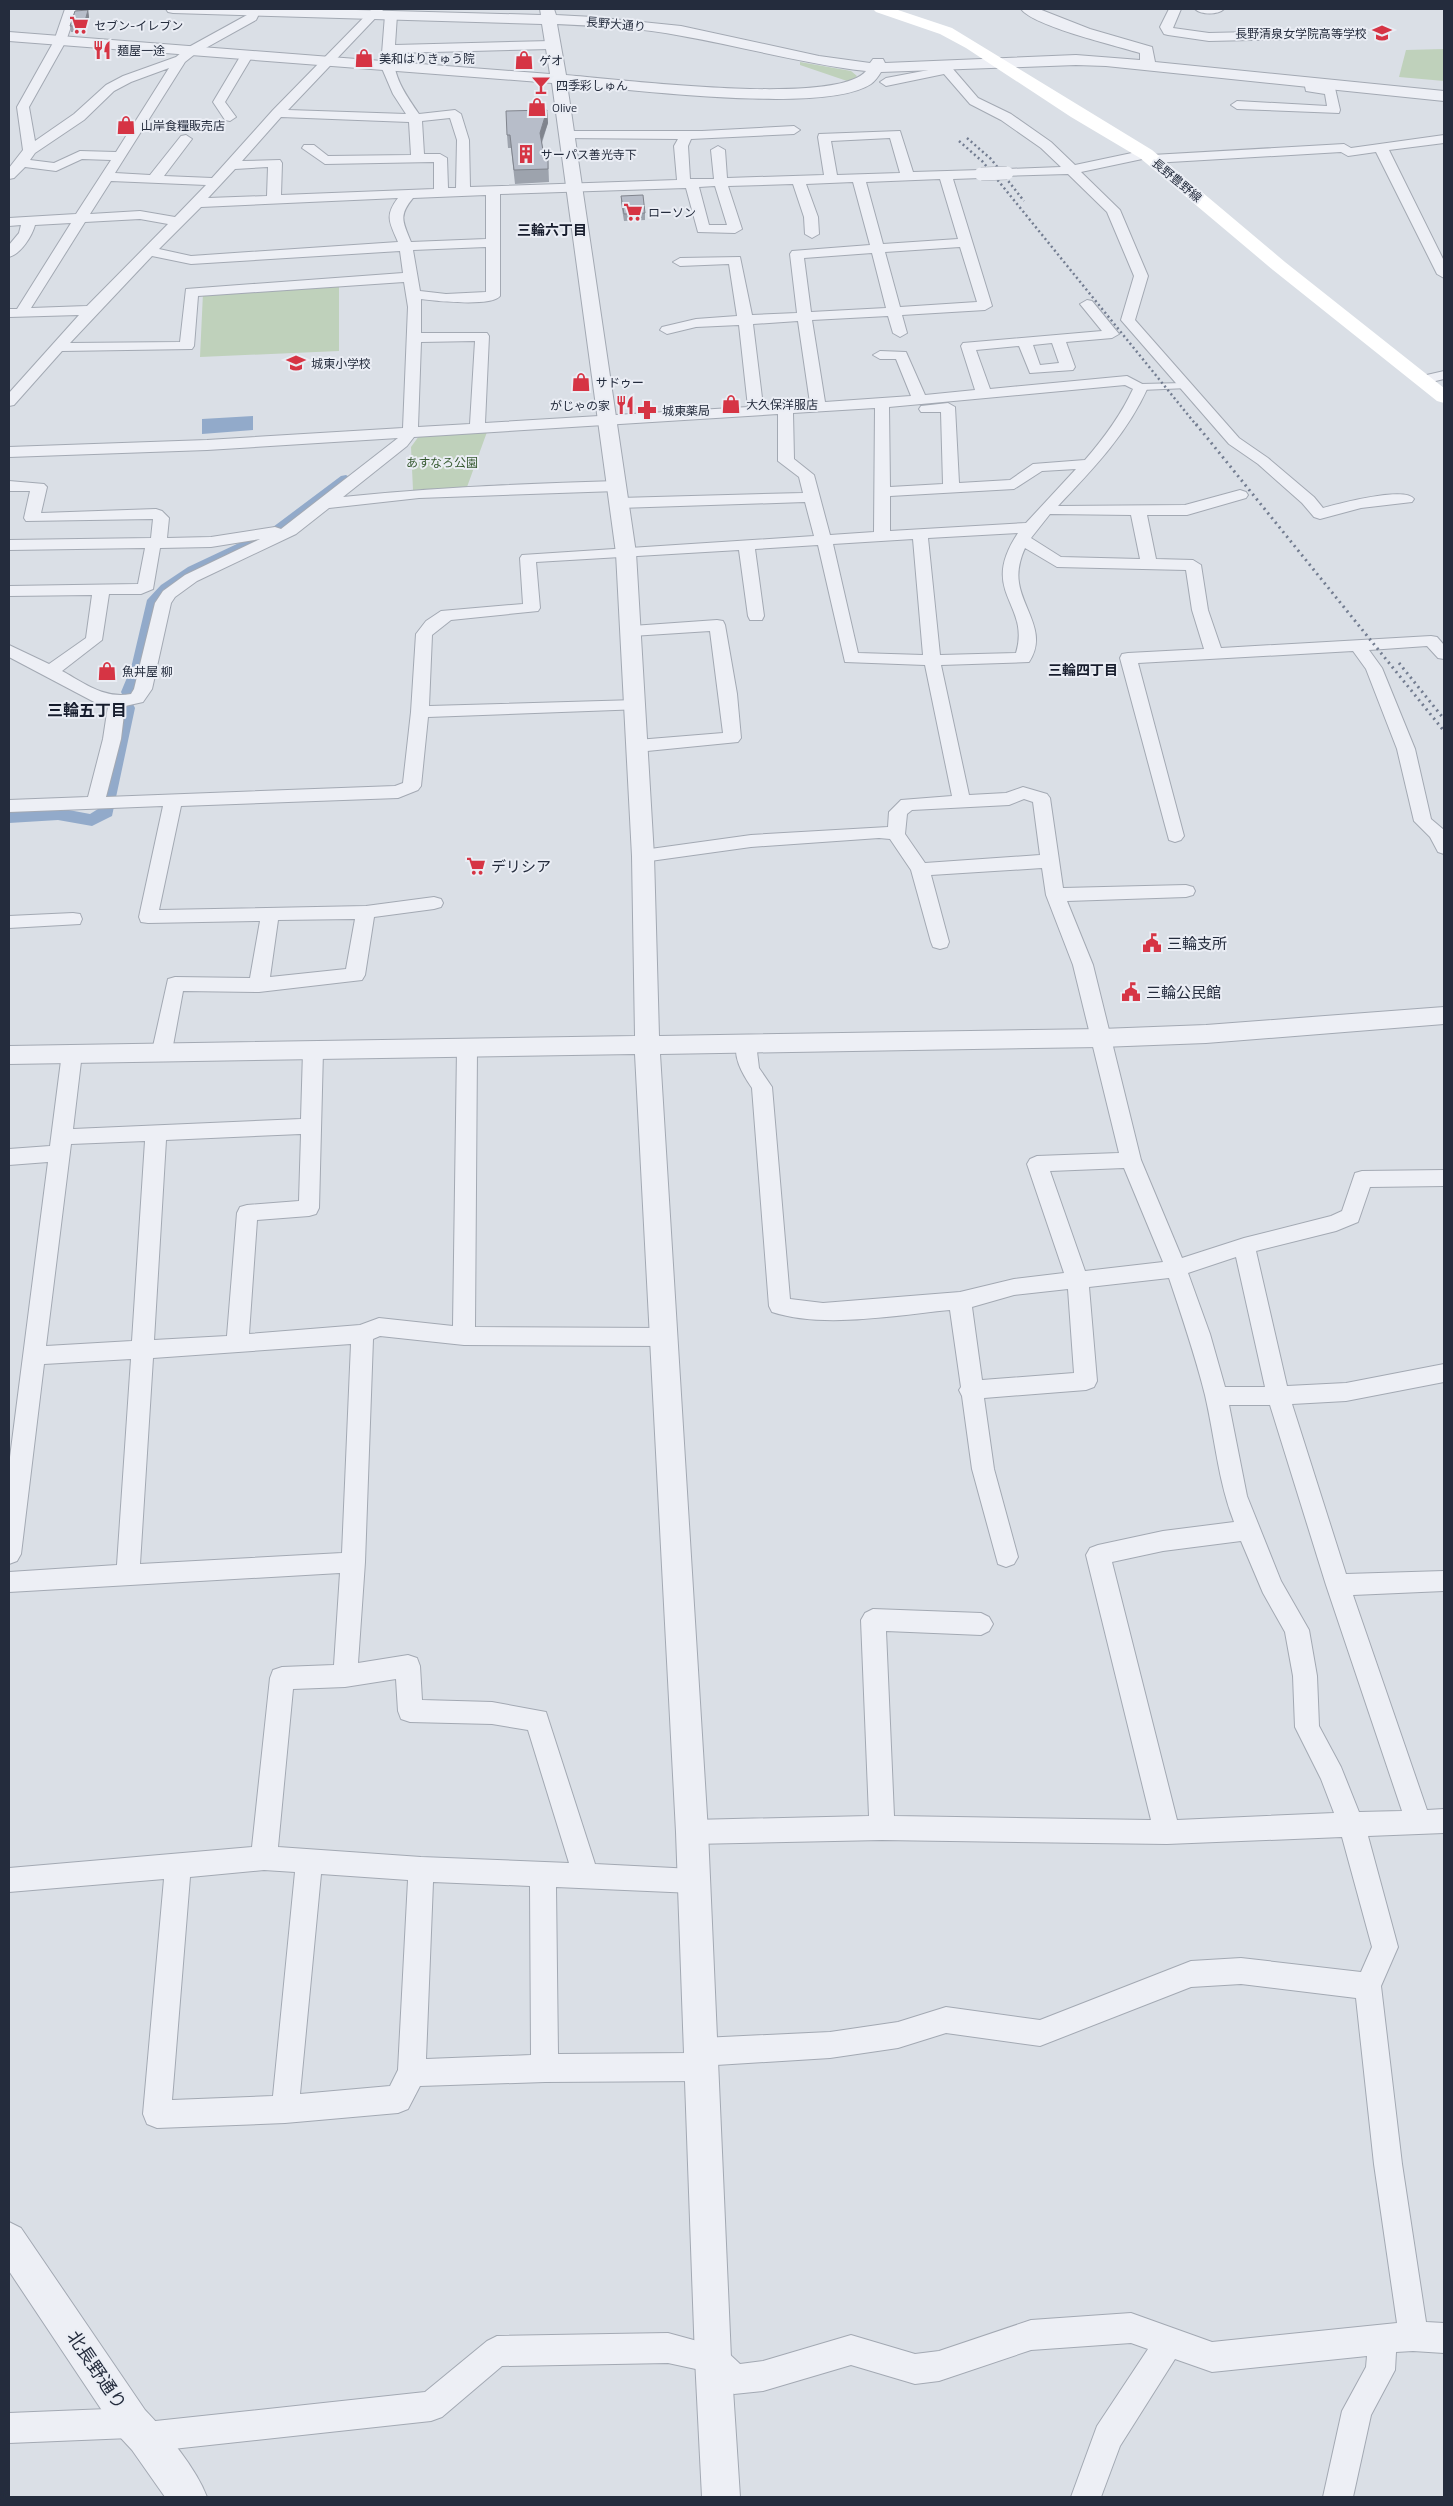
<svg xmlns="http://www.w3.org/2000/svg" width="1453" height="2506" font-family="'Titillium Web','Noto Sans JP',sans-serif">
  <rect width="100%" height="100%" fill="#dadfe6"/>
  <path fill="#bfd1bb" d="M1444,49V81L1399,77L1406,50Z
    M800,62L851,71L857,76L850,82L800,65Z
    M339,287V351L200,357L203,293Z
    M487,432L467,487L413,490L411,447L419,436Z"/>
  <path fill="#92aaca" d="M253,416V430L202,434V419Z"/>
  <g fill="none" stroke-linecap="round" stroke-linejoin="round">
    <path fill="#92aaca" fill-rule="evenodd" d="M346,475L353,479L351,482L283,533L198,574L172,592L162,601L147,668L137,692L135,696H123L121,692L131,668L147,600L161,585L188,567L273,527L341,476Z
      M127,703L133,704L135,708L112,816L92,826L58,820L9,823V811L58,808L90,814L98,809L119,708L121,704Z"/>
    <g stroke="#a3a9b3" stroke-width="2">
      <path id="pedestrian" d="M1184,383L1190,386L1188,388L1141,390L1135,387L1141,384Z"/>
    </g>
    <g stroke="#a3a9b3" stroke-width="2">
      <path id="minor" d="M65,9H77L66,41L29,107L35,141L74,114L106,85L123,76L176,57L187,48L247,15L250,9H258L260,12L256,20L195,54L185,62L115,173L150,175L181,136L186,135L192,139L164,176L212,178L273,110L372,9H384L288,110L406,114L393,94L381,66L385,15L391,11L397,15L395,45L551,41L557,45L551,49L394,53C392,76 406,95 419,114L455,110L461,114L469,140L470,187L677,180L674,146L678,139L563,138L562,135L568,131H702L794,126L800,130L794,134L691,139L688,146L690,179H714L711,150L718,146L725,150L727,178L824,175L818,137L819,134L900,131L913,172L981,170L988,174L981,178L953,179L992,306L985,310L902,315L907,333L900,337L893,333L888,316L812,320L825,402L911,396L896,359H880L873,355L880,351L906,352L925,395L975,390L961,346L963,343L1102,331L1080,304L1087,300L1092,301L1119,334L1112,338L1066,342L1075,367L1073,370L1030,373L1019,346L976,350L990,389L1127,376L1148,387C1127,434 1093,469 1058,506L1185,505L1240,490L1246,492L1248,495L1246,498L1187,515H1147L1156,559L1193,560L1201,565L1208,610L1221,648L1431,636L1437,637L1444,645V659L1438,658L1427,646L1369,650L1382,668L1415,749L1431,819L1444,830V854L1438,852L1430,837L1414,821L1397,749L1366,669L1353,651L1138,663L1184,836L1181,840L1175,842L1169,840L1120,658L1122,654L1128,653L1204,649L1192,610L1186,570L1057,567L1025,548C1020,559 1017,571 1019,583C1023,610 1048,633 1029,662L941,665L969,795L1006,793L1023,787L1047,794L1050,798L1063,888L1186,885L1193,887L1195,891L1193,895L1186,897L1067,901L1093,965L1141,1160L1182,1258L1244,1238L1331,1216L1342,1211L1355,1173L1362,1171L1444,1170V1186L1370,1187L1358,1222L1336,1231L1256,1251L1287,1386L1346,1383L1444,1364V1382L1346,1401L1292,1404L1346,1574L1444,1571V1591L1353,1595L1427,1810L1444,1809V1833L1368,1836L1398,1947L1381,1986L1402,2164L1426,2322L1444,2323V2353L1413,2351L1396,2352L1395,2370L1371,2415L1353,2497H1323L1342,2411L1366,2367L1367,2356L1212,2372L1175,2359L1120,2446L1101,2497H1071L1097,2426L1148,2349L1131,2343L1031,2350L939,2381L915,2384L851,2365L763,2391L734,2394L724,2389L705,2371L668,2363L502,2366L442,2417L431,2421L145,2452L134,2448L130,2438L9,2443V2413L132,2408L143,2412L146,2422L425,2392L487,2341L497,2336L668,2333L723,2348L740,2364L763,2361L851,2335L915,2354L939,2351L1031,2320L1131,2313L1212,2342L1397,2323L1374,2164L1356,1998L1241,1984L1191,1987L1040,2046L946,2033L898,2048L830,2058L716,2065L713,2077L703,2081L545,2082L420,2086L408,2109L398,2113L285,2123L157,2128L147,2124L143,2114L164,1879L9,1892V1868L252,1847L270,1678L273,1670L282,1667L334,1665L340,1573L9,1592V1572L117,1565L131,1359L44,1364L21,1554L17,1561L9,1564V1465L48,1162L9,1165V1149L50,1146L62,1053L65,1048L72,1046L79,1048L82,1053L73,1129L301,1119L303,1051L306,1046L313,1044L320,1046L323,1051L319,1208L316,1214L309,1216L257,1220L249,1334L360,1325L379,1318L453,1326L457,1049L460,1044L467,1042L474,1044L477,1049L475,1327L663,1328L671,1331L674,1337L671,1343L663,1346L464,1345L380,1336L373,1339L365,1562L358,1663L408,1655L417,1658L420,1666L422,1700L492,1702L546,1712L595,1864L693,1869L702,1872L706,1881L702,1890L693,1893L556,1887L558,2054L689,2053L692,2042L702,2038L830,2032L898,2022L946,2007L1040,2020L1191,1961L1241,1958L1361,1972L1372,1947L1342,1837L1167,1844L882,1840L692,1844L683,1840L679,1832L683,1824L692,1820L869,1816L861,1620L865,1613L873,1609L981,1613L989,1617L993,1624L989,1631L981,1635L886,1631L894,1816L1151,1820L1086,1555L1090,1548L1098,1545L1163,1531L1234,1522C1218,1481 1215,1438 1205,1395C1195,1355 1182,1317 1169,1278L1089,1287L1097,1381L1094,1387L1086,1390L984,1398L994,1469L1018,1557L1014,1564L1006,1567L998,1564L972,1469L962,1396L959,1390L961,1387L950,1310C897,1315 823,1329 772,1312L769,1306L752,1088C743,1075 730,1054 739,1038L746,1036L753,1038L756,1043L759,1068L772,1087L790,1299L823,1303L960,1292L1014,1279L1064,1273L1027,1164L1030,1159L1037,1156L1119,1153L1073,965L1046,895L1042,868L931,875L949,942L947,947L940,949L933,947L931,942L911,870L890,839L879,838L751,847L643,862L637,860L634,856L637,852L643,850L751,835L888,827L889,812L901,800L952,796L925,665L845,662L818,545L755,549L764,616L762,620H750L748,616L739,550L536,562L540,608L538,611L451,620L432,635L429,706L636,700L642,701L645,705L642,709L428,717L421,786L418,790L398,798L181,806L159,910L366,906L434,897L441,899L443,903L441,907L434,909L374,917L365,975L362,980L259,992L183,991L172,1051L169,1056L162,1058L155,1056L152,1051L168,979L175,977L250,978L260,921L148,923L141,922L139,917L163,806L9,812V800L88,797L103,739L108,706L98,704L9,657V645L49,664L86,638L92,595L9,596V586L138,584L145,548L9,550V540L151,538L153,519L26,521L24,518L30,491H9V481L44,484L47,487L41,513L156,509L162,511L169,518L167,538L211,537L275,527L281,529L398,438L207,450L9,457V447L207,440L403,428L408,307L404,282L198,296L194,346L192,349L62,351L14,405L9,406V393L79,315L9,317V309H17L71,223L35,225C32,236 21,254 9,257V245L19,233L21,225L9,226V218L76,214L111,160L82,159L56,171L25,167L14,178L9,179V168L23,150L17,107L54,41ZM169,68L116,152L80,151L54,163L30,160L35,153L84,120L114,91L131,82ZM281,117L409,122L411,155L328,156L314,145H304L302,148L325,164L434,162V189L281,195L282,163L280,160L242,161ZM450,118L457,140L456,188H448L447,158L440,154H424L422,121ZM890,138L900,173L837,175L831,141ZM268,167L267,196L208,198L235,169ZM940,179L958,239L883,244L866,182ZM111,181L206,185L175,217L140,211L90,214ZM853,182L870,245L792,251L790,254L797,313L752,315L740,257L680,258L673,262L680,266L729,264L737,316L696,319L662,327L660,330L667,334L696,327L739,325L748,407L485,423L489,336L487,333H421V299C435,301 492,307 500,296V194L686,188L698,232L735,233L742,229L728,186L793,184L804,217L805,234L812,238L819,234L818,217L806,184ZM715,186L727,225H709L699,187ZM486,195V239L411,242C403,222 398,216 413,198ZM398,198C384,216 390,223 398,242L191,256L159,249L201,207ZM140,219L168,224L87,306L31,308L85,222ZM486,247V292L446,294L420,291L413,250ZM960,247L977,302L900,307L885,252ZM400,251L403,273L186,289L180,342L70,343L152,256L191,264ZM872,253L886,308L811,312L804,258ZM798,321L810,403L763,406L753,324ZM475,341L470,424L418,427L421,342ZM1052,343L1059,363L1040,365L1033,345ZM1125,385L1133,389C1121,415 1104,438 1085,460L1033,464L1010,480L959,483L955,407L948,403L921,406L919,409L921,412H941L943,484L890,487L889,407ZM875,408L874,532L830,535L814,475L794,459L793,413ZM778,414V461L799,477L803,493L619,498L611,503L619,508L805,502L814,536L522,555L520,558L523,604L441,611L426,621L416,634L411,712L403,783L395,786L106,797L121,739L125,706L143,702L152,689L171,603L175,597L197,581L296,534L329,508L419,498L617,491L625,486L617,481C525,484 434,487 343,497L407,446L414,437ZM1076,469L1026,523L890,531V496L1014,489L1042,471ZM1050,514L1131,515L1140,559L1061,557L1031,538ZM1018,533C978,593 1031,603 1016,653L940,655L928,538ZM260,539L185,575L163,591L155,603L134,689L131,694C104,699 86,684 62,671L102,640L109,594H141L153,589L160,548L211,547ZM913,539L923,655L858,653L833,544ZM1024,799L1033,802L1040,855L925,863L905,834L907,814L912,810L1009,805ZM355,919L346,969L270,977L278,920ZM301,1134L299,1201L247,1205L240,1207L237,1213L227,1336L154,1340L166,1140ZM145,1141L132,1341L46,1346L71,1144ZM1124,1168L1163,1262L1085,1271L1050,1171ZM1236,1257L1265,1387H1225L1210,1334L1188,1273ZM1068,1289L1074,1373L982,1380L972,1307L1014,1295ZM351,1344L342,1553L140,1564L153,1358ZM1229,1405H1270L1326,1585L1402,1811L1359,1812L1341,1767L1319,1726L1317,1676L1309,1630L1281,1581L1247,1496ZM1241,1541L1263,1593L1285,1632L1293,1676L1295,1727L1321,1779L1334,1813L1177,1820L1112,1562L1163,1551ZM396,1679L398,1711L401,1719L410,1722L492,1724L528,1730L569,1863L421,1857L278,1847L293,1689L345,1687ZM264,1870L295,1872L273,2096L172,2100L190,1877ZM321,1874L408,1880L398,2070L390,2086L300,2094ZM433,1882L530,1886L531,2055L426,2059Z
        M1169,9H1181L1173,28L1209,33L1287,31L1293,35L1287,39L1209,41L1168,35L1164,34L1160,27Z
        M1195,9H1224C1218,15 1201,15 1195,9Z
        M247,51L253,55L225,102L236,117L230,121L225,120L213,102L241,55Z
        M943,61L947,62L978,98L1011,114L1051,142L1075,165L1146,150L1151,151L1152,155L1344,144L1351,148L1444,135V143L1389,150L1444,261V278L1437,274L1376,152L1348,156L1341,152L1153,163L1148,162L1147,158L1081,172L1120,210L1148,276L1135,320L1239,438L1268,458L1314,497L1323,508C1338,504 1405,486 1414,499L1412,502L1361,508L1320,519L1314,517L1302,503L1258,464L1229,444L1121,320L1134,276L1107,212L1068,174L1002,176L1000,173L1002,170L1007,169L1061,167L1041,148L1001,120L970,104L944,74L886,86L880,82L886,78L939,68L937,65Z
        M1310,78L1314,79L1316,85L1335,88L1340,110L1339,113L1237,109L1231,105L1237,101L1327,106L1325,94L1306,91L1304,82Z
        M1444,371V379L1423,384L1416,380L1418,377Z
        M717,620L723,621L725,625L737,694L741,738L738,742L637,752L631,750L628,746L631,742L637,740L723,733L710,631L632,636L626,635L624,631L626,627L632,626Z
        M73,913L80,914L82,919L80,924L9,928V916Z"/>
    </g>
    <g stroke="#a3a9b3" stroke-width="2">
      <path id="tertiary" d="M166,9H320L541,15L540,9H554L556,15L593,17L681,26L819,56L870,63L873,59H883L885,63L1076,55L1140,60V53C1117,46 1033,26 1021,9H1039L1090,29L1152,47L1155,62L1444,91V101L1106,66L1076,65L881,72C878,77 875,81 871,84C825,115 628,89 567,84L636,553L654,856L659,1036L1101,1029L1206,1025L1444,1007V1024L1206,1043L1101,1047L660,1054L708,1832L731,2358L740,2497H702L695,2358L676,1832L635,1054L9,1064V1046L635,1036L632,856L616,553L552,83L9,41V32L550,74L542,24L173,13L168,12ZM557,24C598,26 642,28 682,36C744,47 804,64 866,71C837,107 616,79 566,75Z
        M9,2222L21,2228L145,2410C166,2432 196,2468 207,2497H165L132,2450L119,2436L9,2271Z"/>
    </g>
    <use href="#pedestrian" fill="#edeff5" fill-rule="evenodd"/>
    <use href="#minor" fill="#edeff5" fill-rule="evenodd"/>
    <use href="#tertiary" fill="#edeff5" fill-rule="evenodd"/>
    <path fill="#fff" fill-rule="evenodd" d="M873,9H895L952,28L1152,150L1285,262L1444,388V403L1437,401L1273,270L1140,158L1071,117L966,48L940,34L876,12Z"/>
    <path stroke="#737d91" stroke-width="2.5" stroke-dasharray="2 3" stroke-linecap="butt" d="M967,138L991,159L1024,201
      M959,141L983,162L1197,426"/>
    <path stroke="#737d91" stroke-width="3" stroke-dasharray="2 4" stroke-linecap="butt" d="M1196,424L1444,731
      M1399,663L1444,719"/>
    <g stroke="#a3a9b3" stroke-width="14" stroke-linecap="butt">
      <path id="minor-bridge" d="M981,174L1007,173"/>
    </g>
    <use href="#minor-bridge" stroke="#edeff5" stroke-width="13"/>
  </g>
  <path fill="#9da3ad" d="M88,10L89,17L86,32H71L70,26Z
    M547,110L548,123L542,143L544,156H548L549,182L515,184L511,148H508L507,135Z
    M621,196L645,213V220L624,221L621,203Z"/>
  <path fill="#80848d" d="M88,10L89,17L86,32L84,25Z
    M547,110L548,123L540,146V133Z"/>
  <path fill="#b7bdc9" stroke="#80848d" d="M88,10L84,25L70,26L75,11Z
    M547,110L540,133L544,156H548V169L514,170L510,135H507L506,111Z
    M643,195L645,213L624,214L621,196Z"/>
  <defs>
    <g id="supermarket-bare" transform="scale(1.5)"><path d="M-6-5.5h2.5l.6 2H6L4.5 2H-2.5L-4.4-4H-6ZM-1.5 3.2a1.3 1.3 0 1 0 .1 0ZM3 3.2a1.3 1.3 0 1 0 .1 0Z" fill="#d63444" stroke="#eaedf4" stroke-width="2.5" paint-order="stroke"/></g>
    <g id="school-bare" transform="scale(1.5)"><path d="M0-5L7-2L0 1L-7-2ZM-4 1L0 2.5L4 1V4Q0 6-4 4Z" fill="#d63444" stroke="#eaedf4" stroke-width="2.5" paint-order="stroke"/></g>
    <g id="restaurant-bare" transform="scale(1.5)"><path d="M-5-6h1v4h1v-4h1v4h1v-4h1v5L-1.5 .5V6h-2V.5L-5-1ZM5-6V6H3V1.5H1.5Q1.5-4 5-6Z" fill="#d63444" stroke="#eaedf4" stroke-width="2.5" paint-order="stroke"/></g>
    <g id="shop-bare" transform="scale(1.5)"><path d="M-5-2.5h2.3a2.7 3.5 0 0 1 5.4 0H5L5.5 6h-11ZM-1.5-2.5h3a1.5 2.3 0 0 0-3 0Z" fill="#d63444" stroke="#eaedf4" stroke-width="2.5" paint-order="stroke"/></g>
    <g id="bar-bare" transform="scale(1.5)"><path d="M-6-5H6L.8 .8V4.5H3.5V6h-7V4.5H-.8V.8Z" fill="#d63444" stroke="#eaedf4" stroke-width="2.5" paint-order="stroke"/></g>
    <g id="building-bare" transform="scale(1.5)"><path d="M-4-6H4V6H1V3H-1V6H-4ZM-2.5-4.3h1.7v1.8h-1.7ZM.8-4.3h1.7v1.8H.8ZM-2.5-1h1.7V.8h-1.7ZM.8-1h1.7V.8H.8Z" fill="#d63444" stroke="#eaedf4" stroke-width="2.5" paint-order="stroke"/></g>
    <g id="pharmacy-bare" transform="scale(1.5)"><path d="M-2-6h4v4h4v4h-4v4h-4v-4h-4v-4h4Z" fill="#d63444" stroke="#eaedf4" stroke-width="2.5" paint-order="stroke"/></g>
    <g id="civic-bare" transform="scale(1.5)"><path d="M-.6-6.5H3V-4.5H.6V-3L4-1V1h2V6H-6V1h2V-1L-.6-3ZM-1.2 2.5V6h2.4V2.5Z" fill="#d63444" stroke="#eaedf4" stroke-width="2.5" paint-order="stroke"/></g>
  </defs>
  <g fill-rule="evenodd">
    <use href="#supermarket-bare" x="79" y="25"/>
    <use href="#school-bare" x="1382" y="33"/>
    <use href="#restaurant-bare" x="102" y="50"/>
    <use href="#shop-bare" x="364" y="58"/>
    <use href="#shop-bare" x="524" y="60"/>
    <use href="#bar-bare" x="541" y="85"/>
    <use href="#shop-bare" x="537" y="107"/>
    <use href="#shop-bare" x="126" y="125"/>
    <use href="#building-bare" x="526" y="154"/>
    <use href="#supermarket-bare" x="633" y="212"/>
    <use href="#school-bare" x="296" y="363"/>
    <use href="#shop-bare" x="581" y="382"/>
    <use href="#shop-bare" x="731" y="404"/>
    <use href="#restaurant-bare" x="625" y="405"/>
    <use href="#pharmacy-bare" x="647" y="410"/>
    <use href="#shop-bare" x="107" y="671"/>
    <use href="#supermarket-bare" x="476" y="866"/>
    <use href="#civic-bare" x="1152" y="943"/>
    <use href="#civic-bare" x="1131" y="992"/>
  </g>
  <g text-anchor="middle" dominant-baseline="central" stroke-width="4" stroke-linejoin="round" paint-order="stroke">
    <g font-size="12" fill="#242c3d" stroke="#eaedf4">
      <text transform="translate(616 24) rotate(5)">長野大通り</text>
      <text transform="translate(1177 180) rotate(40)">長野豊野線</text>
    </g>
    <g font-size="12" fill="#242c3d" stroke="#eaedf4" text-anchor="start">
      <text x="94" y="25">セブン-イレブン</text>
      <text x="1367" y="33" text-anchor="end">長野清泉女学院高等学校</text>
      <text x="117" y="50">麺屋一途</text>
      <text x="379" y="58">美和はりきゅう院</text>
      <text x="539" y="60">ゲオ</text>
      <text x="556" y="85">四季彩しゅん</text>
      <text x="552" y="107">Olive</text>
      <text x="141" y="125">山岸食糧販売店</text>
      <text x="541" y="154">サーパス善光寺下</text>
      <text x="648" y="212">ローソン</text>
      <text x="311" y="363">城東小学校</text>
      <text x="596" y="382">サドゥー</text>
      <text x="746" y="404">大久保洋服店</text>
      <text x="610" y="405" text-anchor="end">がじゃの家</text>
      <text x="662" y="410">城東薬局</text>
      <text x="122" y="671">魚丼屋 柳</text>
    </g>
    <g font-size="12" fill="#365a30" stroke="#eaedf4">
      <text x="442" y="462">あすなろ公園</text>
    </g>
    <g font-size="14" font-weight="bold" fill="#171d2d" stroke="#eaedf4">
      <text x="552" y="229">三輪六丁目</text>
      <text x="1083" y="669">三輪四丁目</text>
    </g>
    <g font-size="15" fill="#242c3d" stroke="#eaedf4" text-anchor="start">
      <text x="491" y="866">デリシア</text>
      <text x="1167" y="943">三輪支所</text>
      <text x="1146" y="992">三輪公民館</text>
    </g>
    <g font-size="16" font-weight="bold" fill="#171d2d" stroke="#eaedf4">
      <text x="87" y="710">三輪五丁目</text>
    </g>
    <g font-size="18" fill="#242c3d" stroke="#eaedf4">
      <text transform="translate(97 2370) rotate(56)">北長野通り</text>
    </g>
  </g>
  <rect width="1453" height="2506" fill="none" stroke="#242c3d" stroke-width="20"/>
</svg>
